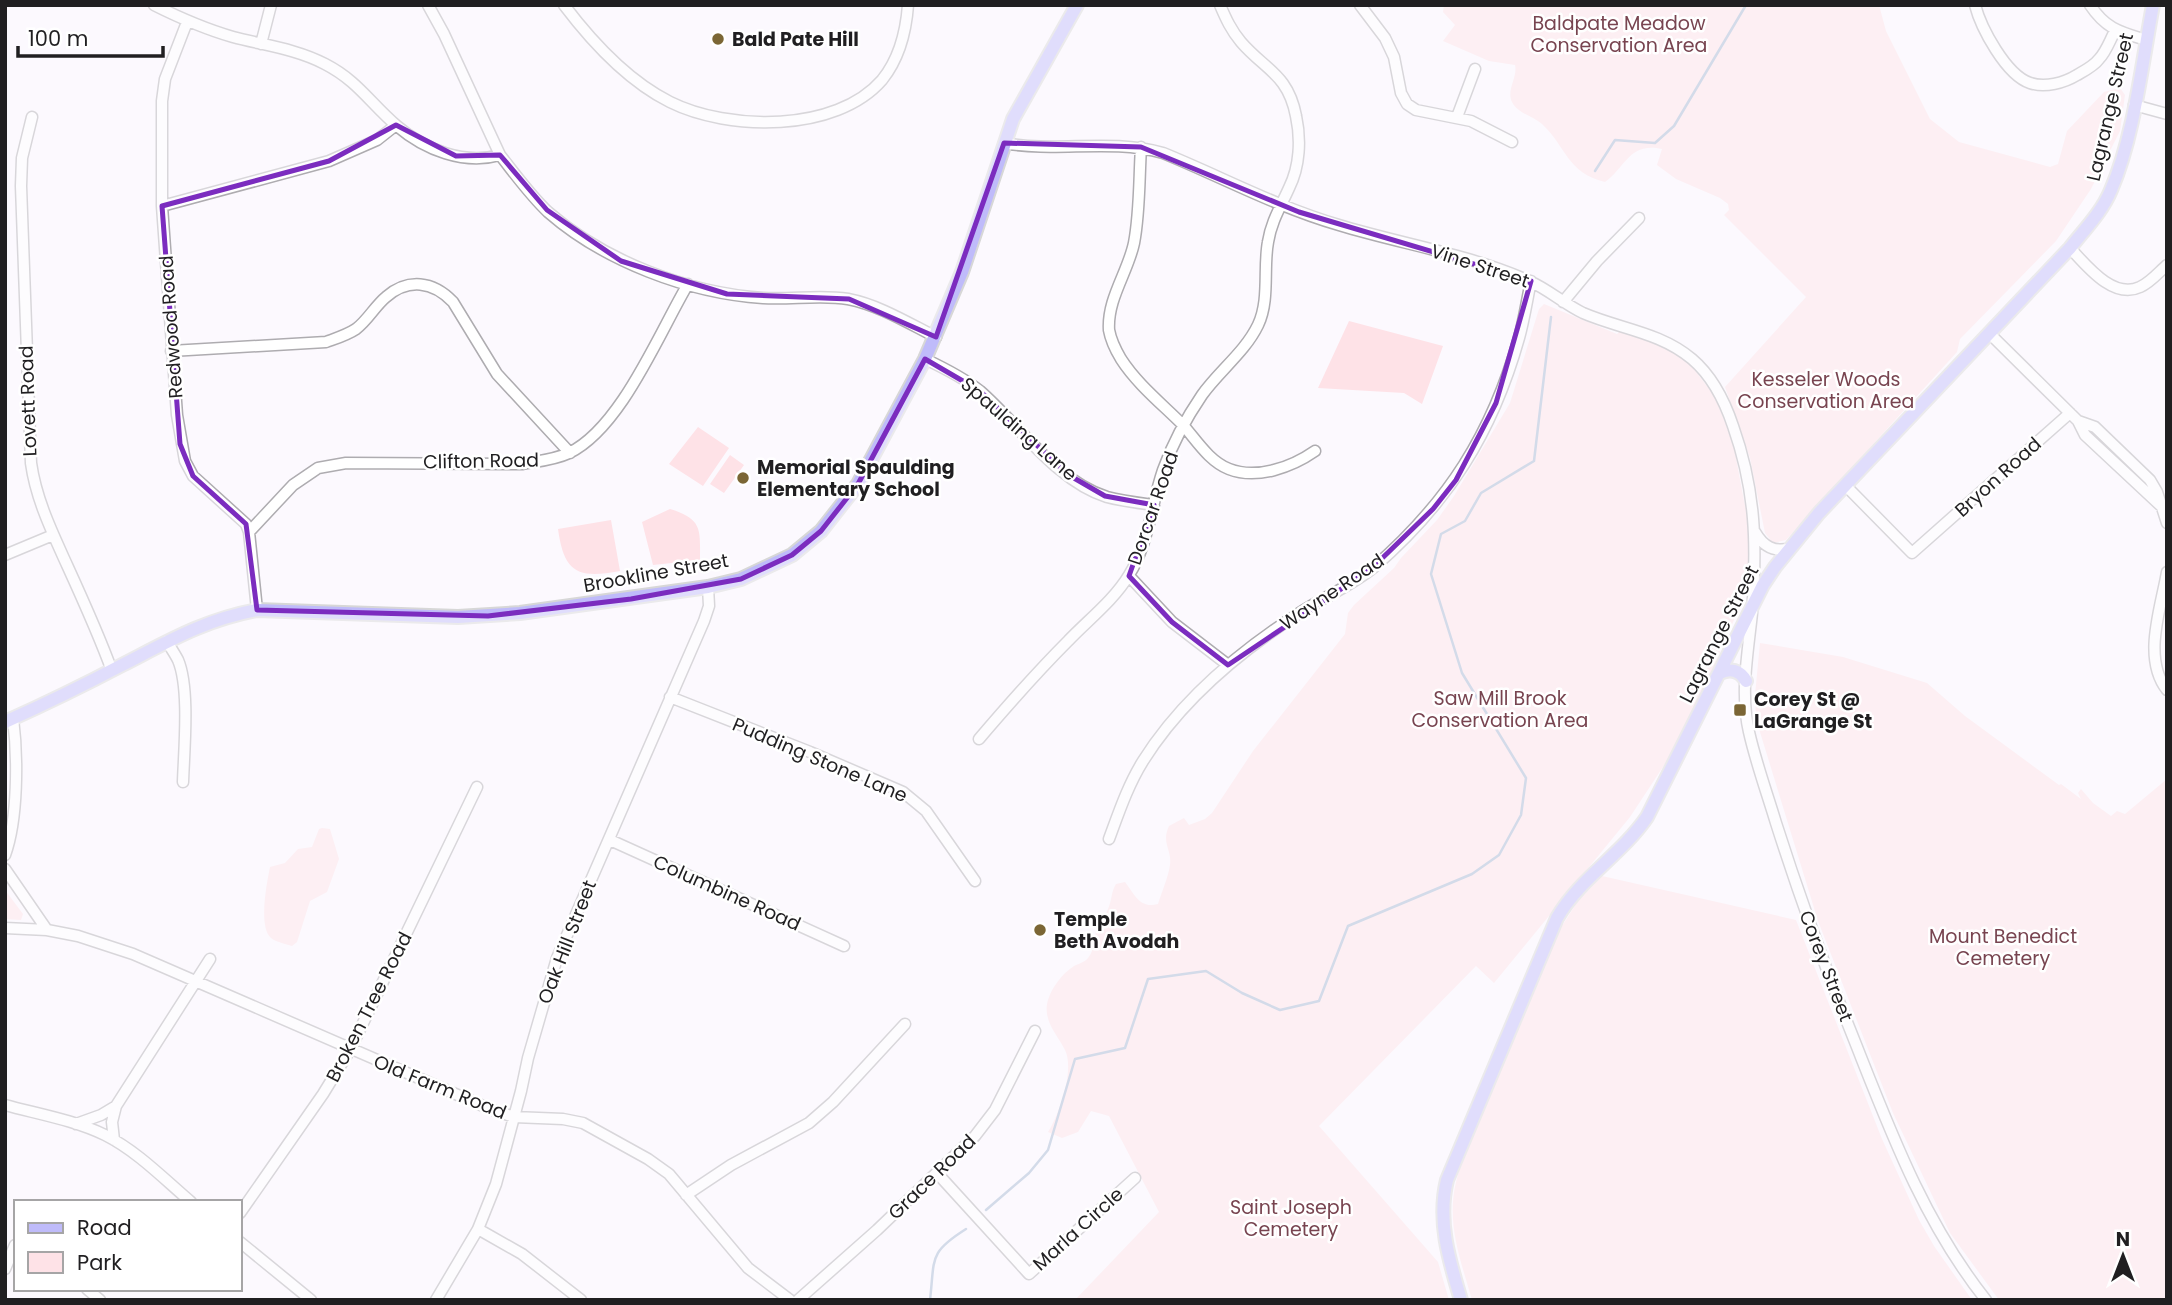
<svg xmlns="http://www.w3.org/2000/svg" width="2172" height="1305" font-family="Poppins,sans-serif">
  <rect width="100%" height="100%" fill="#fcf9fe"/>
  <path fill="#fee2e7" d="M1444,5H1879L1886,31L1930,119L1959,142L2050,167L2058,164L2067,131L2104,92L2120,88L2125,95L2120,131L2091,189L2056,241L1960,339L1957,352L1786,540L1773,543L1765,533L1750,458L1725,387L1806,297L1724,215L1729,210L1728,204L1720,198L1676,179L1657,165L1662,149C1629,142 1626,167 1605,182C1567,173 1566,146 1542,124C1533,116 1517,113 1512,102C1506,90 1518,77 1515,65L1489,61L1443,41L1455,25L1443,12Z
    M1544,304L1617,334L1620,331L1662,346L1681,357L1691,365L1716,398L1734,447L1744,501L1760,560L1684,735L1630,817L1494,983L1476,966L1319,1126L1438,1262L1449,1300H1075L1159,1212L1109,1116L1091,1111L1078,1132L1062,1138L1048,1132C1059,1115 1075,1070 1065,1050C1057,1034 1042,1020 1048,1000C1052,987 1062,974 1074,966C1078,964 1085,962 1088,958C1095,950 1094,937 1097,927C1099,921 1106,915 1108,909C1112,900 1111,892 1116,884L1125,882C1135,895 1140,909 1158,904C1162,891 1168,878 1170,865C1172,849 1161,843 1169,826L1184,818L1189,825L1205,819L1212,813L1253,751L1345,634L1348,613L1354,605L1394,568L1401,558L1437,520L1454,496L1510,403L1539,309Z
    M1349,321L1443,346L1422,404L1404,393L1318,388Z
    M698,427L729,448L703,486L669,464Z
    M730,455L744,465L724,493L710,484Z
    M670,509C703,519 700,530 700,560L653,565L642,522Z
    M611,520L620,571C578,579 564,573 558,529Z
    M1760,643L1843,657L1927,683L1965,716L2059,785L2061,784L2081,799L2078,793L2081,789L2093,803L2111,816L2117,811L2125,814L2167,779V1300H1999L1950,1233L1893,1113L1818,921L1756,719L1755,695Z
    M322,828L330,829L339,859L327,892L310,901L297,942L292,946C286,944 276,942 271,938C258,927 267,882 270,867L285,863L298,849L312,847L319,829Z
    M1602,876L1796,920L1882,1139L1919,1220L1934,1246L1972,1300H1472C1459,1254 1444,1219 1459,1171L1558,932L1578,901Z
    M5,890L23,914L21,920L5,919Z"/>
  <g fill="none" stroke-linecap="round" stroke-linejoin="round">
    <path stroke="#a3b5d0" stroke-width="2.5" d="M1595,171L1615,140L1655,143L1674,126L1746,5
      M986,1210L1029,1173L1048,1150L1075,1059L1125,1048L1148,979L1206,971L1242,993L1280,1010L1319,1001L1348,926L1472,874L1499,855L1521,815L1526,778L1462,673L1431,574L1441,534L1465,521L1481,493L1534,461L1551,317
      M930,1300C935,1258 928,1253 966,1229"/>
    <g stroke="#aeacb0" stroke-width="13">
      <path id="minor" d="M154,5C180,18 205,29 233,37C263,45 297,49 325,64C358,81 370,103 397,126C425,150 464,165 500,155C515,174 530,195 548,212C604,261 688,293 763,298C791,300 820,294 848,299C879,305 908,323 936,337
        M428,5L444,34L500,155
        M564,5C592,42 628,81 670,102C728,131 836,133 882,80C899,59 906,32 908,5
        M1360,5L1385,38L1394,57L1401,93L1407,104L1416,110L1471,121L1512,142
        M1975,5C1981,28 2006,75 2030,83C2045,88 2064,83 2077,75C2084,71 2094,66 2099,59C2106,52 2110,40 2115,31
        M2090,5C2106,29 2120,32 2146,40
        M187,22L165,79L162,101V206L177,415L185,461L193,476L246,524L249,532L257,610
        M261,44L271,5
        M2134,105L2167,114
        M32,117L22,158L21,186L31,463C36,499 52,532 67,565C83,600 99,635 112,671
        M1457,117L1475,69
        M1004,143C1058,153 1108,138 1163,153C1222,177 1277,207 1339,225C1401,244 1469,254 1529,281C1548,289 1564,304 1583,313C1620,329 1660,332 1692,359C1712,376 1725,402 1733,426C1756,491 1757,545 1752,613C1748,652 1740,693 1749,732C1756,763 1767,793 1776,823C1797,889 1820,953 1845,1017C1885,1116 1919,1216 1986,1300
        M1141,147C1139,178 1140,212 1134,243C1128,272 1107,299 1109,330C1111,341 1115,349 1121,359C1137,384 1162,404 1183,425C1197,441 1209,461 1229,469C1257,480 1292,467 1315,451
        M162,206L329,161L377,140L396,125
        M2070,248C2086,265 2113,300 2140,287C2150,283 2159,272 2167,265
        M1563,302L1597,261L1639,218
        M1989,333L2078,421L2085,435L2160,505
        M171,351L326,342C337,338 347,335 356,329C368,320 375,306 386,297C408,278 433,281 453,302L497,374L570,453
        M925,359C944,368 964,378 980,391C1019,425 1056,481 1107,497C1122,501 1139,503 1154,505
        M2078,421L2095,427L2150,480L2157,492L2167,523
        M1846,486L1912,553L2070,413
        M249,532L293,485L318,468L346,463L522,464C538,461 554,460 569,453C621,428 659,333 688,284
        M1755,532C1763,546 1774,553 1791,548
        M5,555L53,535
        M2167,572C2161,608 2142,658 2167,690
        M1129,576L1172,622L1228,665
        M167,641C170,647 175,654 178,660C190,688 184,750 183,782
        M670,697L810,752L903,792L926,811L975,881
        M979,739C1008,705 1037,672 1068,641C1088,620 1114,600 1129,575C1149,543 1151,505 1163,470C1172,445 1187,417 1202,395C1219,371 1245,352 1258,325C1270,300 1263,268 1268,242C1271,222 1281,206 1289,188C1300,166 1301,139 1296,116C1288,74 1265,70 1241,42C1231,30 1226,19 1220,5
        M1109,839C1119,812 1128,785 1143,761C1182,699 1240,651 1301,612C1324,597 1351,586 1373,568C1448,503 1492,434 1519,338C1524,320 1527,300 1531,281
        M610,840L844,946
        M5,855C18,819 18,757 13,718
        M5,869L47,930L78,936L133,954L490,1109L514,1117L563,1119L583,1123L648,1159L669,1174L748,1268L790,1300
        M5,928L47,930
        M5,1105C38,1114 74,1120 105,1135C137,1151 164,1179 191,1202
        M76,1124L101,1115L116,1106
        M114,1140L112,1122L116,1106L210,959
        M937,1173L1029,1274L1135,1178
        M686,1195L731,1165L809,1123L833,1102L905,1024
        M240,1213L323,1094L350,1050L477,787
        M478,1229L522,1254L581,1300
        M240,1242L311,1300
        M5,1269L15,1245
        M87,1289L100,1300
        M436,1300L478,1229L496,1184L521,1091L528,1058L557,958L704,621L709,606L708,587
        M798,1300L877,1230L975,1136L995,1110L1035,1031"/>
    </g>
    <g stroke="#d7d7d7" stroke-width="16">
      <path id="major" d="M1720,673C1730,668 1740,670 1746,681
        M5,722C45,704 84,685 122,665C169,641 204,620 257,610L458,617L520,613L708,587L741,579L792,555L821,531L858,484L925,359L962,272L1013,119L1077,5
        M1461,1300C1449,1260 1437,1221 1447,1180L1557,918C1580,878 1621,855 1647,817L1763,585L1775,567L1819,513L2070,248C2084,230 2102,212 2111,190C2134,137 2142,63 2153,5"/>
    </g>
    <use href="#minor" stroke="#fff" stroke-width="10"/>
    <use href="#major" stroke="#bfbbfa" stroke-width="12"/>
  </g>
  <path d="M0 0H2172V1305H0ZM396,125L456,156L500,155L547,210L621,261L727,294L849,299L936,337L1004,143L1141,147L1299,212L1531,281L1496,403L1456,480L1433,509L1371,569L1228,665L1172,622L1129,576L1154,505L1105,496L1067,474L980,391L925,359L858,484L821,531L792,555L741,579L631,599L488,616L257,610L246,524L193,476L180,444L162,206L329,161Z" fill="#fcf9fe" fill-opacity=".55" fill-rule="evenodd"/>
  <path fill="none" stroke="#7b2cbf" stroke-width="5" stroke-linejoin="round" d="M396,125L456,156L500,155L547,210L621,261L727,294L849,299L936,337L1004,143L1141,147L1299,212L1531,281L1496,403L1456,480L1433,509L1371,569L1228,665L1172,622L1129,576L1154,505L1105,496L1067,474L980,391L925,359L858,484L821,531L792,555L741,579L631,599L488,616L257,610L246,524L193,476L180,444L162,206L329,161Z"/>
  <g fill="#7b6635" stroke="#fff" stroke-width="2.5">
    <circle cx="718" cy="39" r="7"/>
    <circle cx="743" cy="478" r="7"/>
    <rect x="1733" y="703" width="14" height="14" rx="3.5"/>
    <circle cx="1040" cy="930" r="7"/>
  </g>
  <g text-anchor="middle" dominant-baseline="central" stroke-width="5" stroke-linejoin="round" paint-order="stroke">
    <g font-size="19" fill="#784450" stroke="#fff">
      <text x="1619" y="23">Baldpate Meadow<tspan x="1619" dy="22">Conservation Area</tspan></text>
      <text x="1826" y="379">Kesseler Woods<tspan x="1826" dy="22">Conservation Area</tspan></text>
      <text x="1500" y="698">Saw Mill Brook<tspan x="1500" dy="22">Conservation Area</tspan></text>
      <text x="2003" y="936">Mount Benedict<tspan x="2003" dy="22">Cemetery</tspan></text>
      <text x="1291" y="1207">Saint Joseph<tspan x="1291" dy="22">Cemetery</tspan></text>
    </g>
    <g font-size="19" font-weight="bold" fill="#201f21" stroke="#fff" text-anchor="start">
      <text x="732" y="39">Bald Pate Hill</text>
      <text x="757" y="467">Memorial Spaulding<tspan x="757" dy="22">Elementary School</tspan></text>
      <text x="1754" y="699">Corey St @<tspan x="1754" dy="22">LaGrange St</tspan></text>
      <text x="1054" y="919">Temple<tspan x="1054" dy="22">Beth Avodah</tspan></text>
    </g>
    <g font-size="19" fill="#201f21" stroke="#fff">
      <text transform="translate(2110 107) rotate(-77)">Lagrange Street</text>
      <text transform="translate(1480 266) rotate(18)">Vine Street</text>
      <text transform="translate(171 327) rotate(-94)">Redwood Road</text>
      <text transform="translate(28 401) rotate(-92)">Lovett Road</text>
      <text transform="translate(1019 429) rotate(41)">Spaulding Lane</text>
      <text transform="translate(481 461) rotate(-1)">Clifton Road</text>
      <text transform="translate(1998 477) rotate(-42)">Bryon Road</text>
      <text transform="translate(1153 508) rotate(-71)">Dorcar Road</text>
      <text transform="translate(656 573) rotate(-10)">Brookline Street</text>
      <text transform="translate(1332 592) rotate(-34)">Wayne Road</text>
      <text transform="translate(1719 634) rotate(-63)">Lagrange Street</text>
      <text transform="translate(820 760) rotate(23)">Pudding Stone Lane</text>
      <text transform="translate(727 893) rotate(24)">Columbine Road</text>
      <text transform="translate(567 942) rotate(-69)">Oak Hill Street</text>
      <text transform="translate(1826 966) rotate(69)">Corey Street</text>
      <text transform="translate(369 1007) rotate(-63)">Broken Tree Road</text>
      <text transform="translate(440 1087) rotate(22)">Old Farm Road</text>
      <text transform="translate(932 1177) rotate(-44)">Grace Road</text>
      <text transform="translate(1078 1229) rotate(-42)">Marla Circle</text>
    </g>
  </g>
  <rect width="2172" height="1305" fill="none" stroke="#201f21" stroke-width="14"/>
  <rect x="14" y="1200" width="228" height="91" fill="#ffffff" stroke="#a6a5a6" stroke-width="2"/>
  <rect x="28" y="1223" width="35" height="10" fill="#bfbbfa" stroke="#a6a5a6" stroke-width="2"/>
  <text x="77" y="1235" font-size="21" fill="#201f21">Road</text>
  <rect x="28" y="1252" width="35" height="21" fill="#fee2e7" stroke="#a6a5a6" stroke-width="2"/>
  <text x="77" y="1270" font-size="21" fill="#201f21">Park</text>
  <g transform="translate(2123 1256)" stroke="#ffffff" stroke-width="5" paint-order="stroke">
  <path d="M0-5L12 26L0 18L-12 26Z" fill="#201f21"/>
  <text y="-10" font-size="19" font-weight="bold" text-anchor="middle" fill="#201f21">N</text>
  </g>
  <path d="M18 46v10h145v-10" fill="none" stroke="#201f21" stroke-width="3.5"/>
  <text x="28" y="46" font-size="21" fill="#201f21" stroke="#ffffff" stroke-width="5" paint-order="stroke">100 m</text>
</svg>
